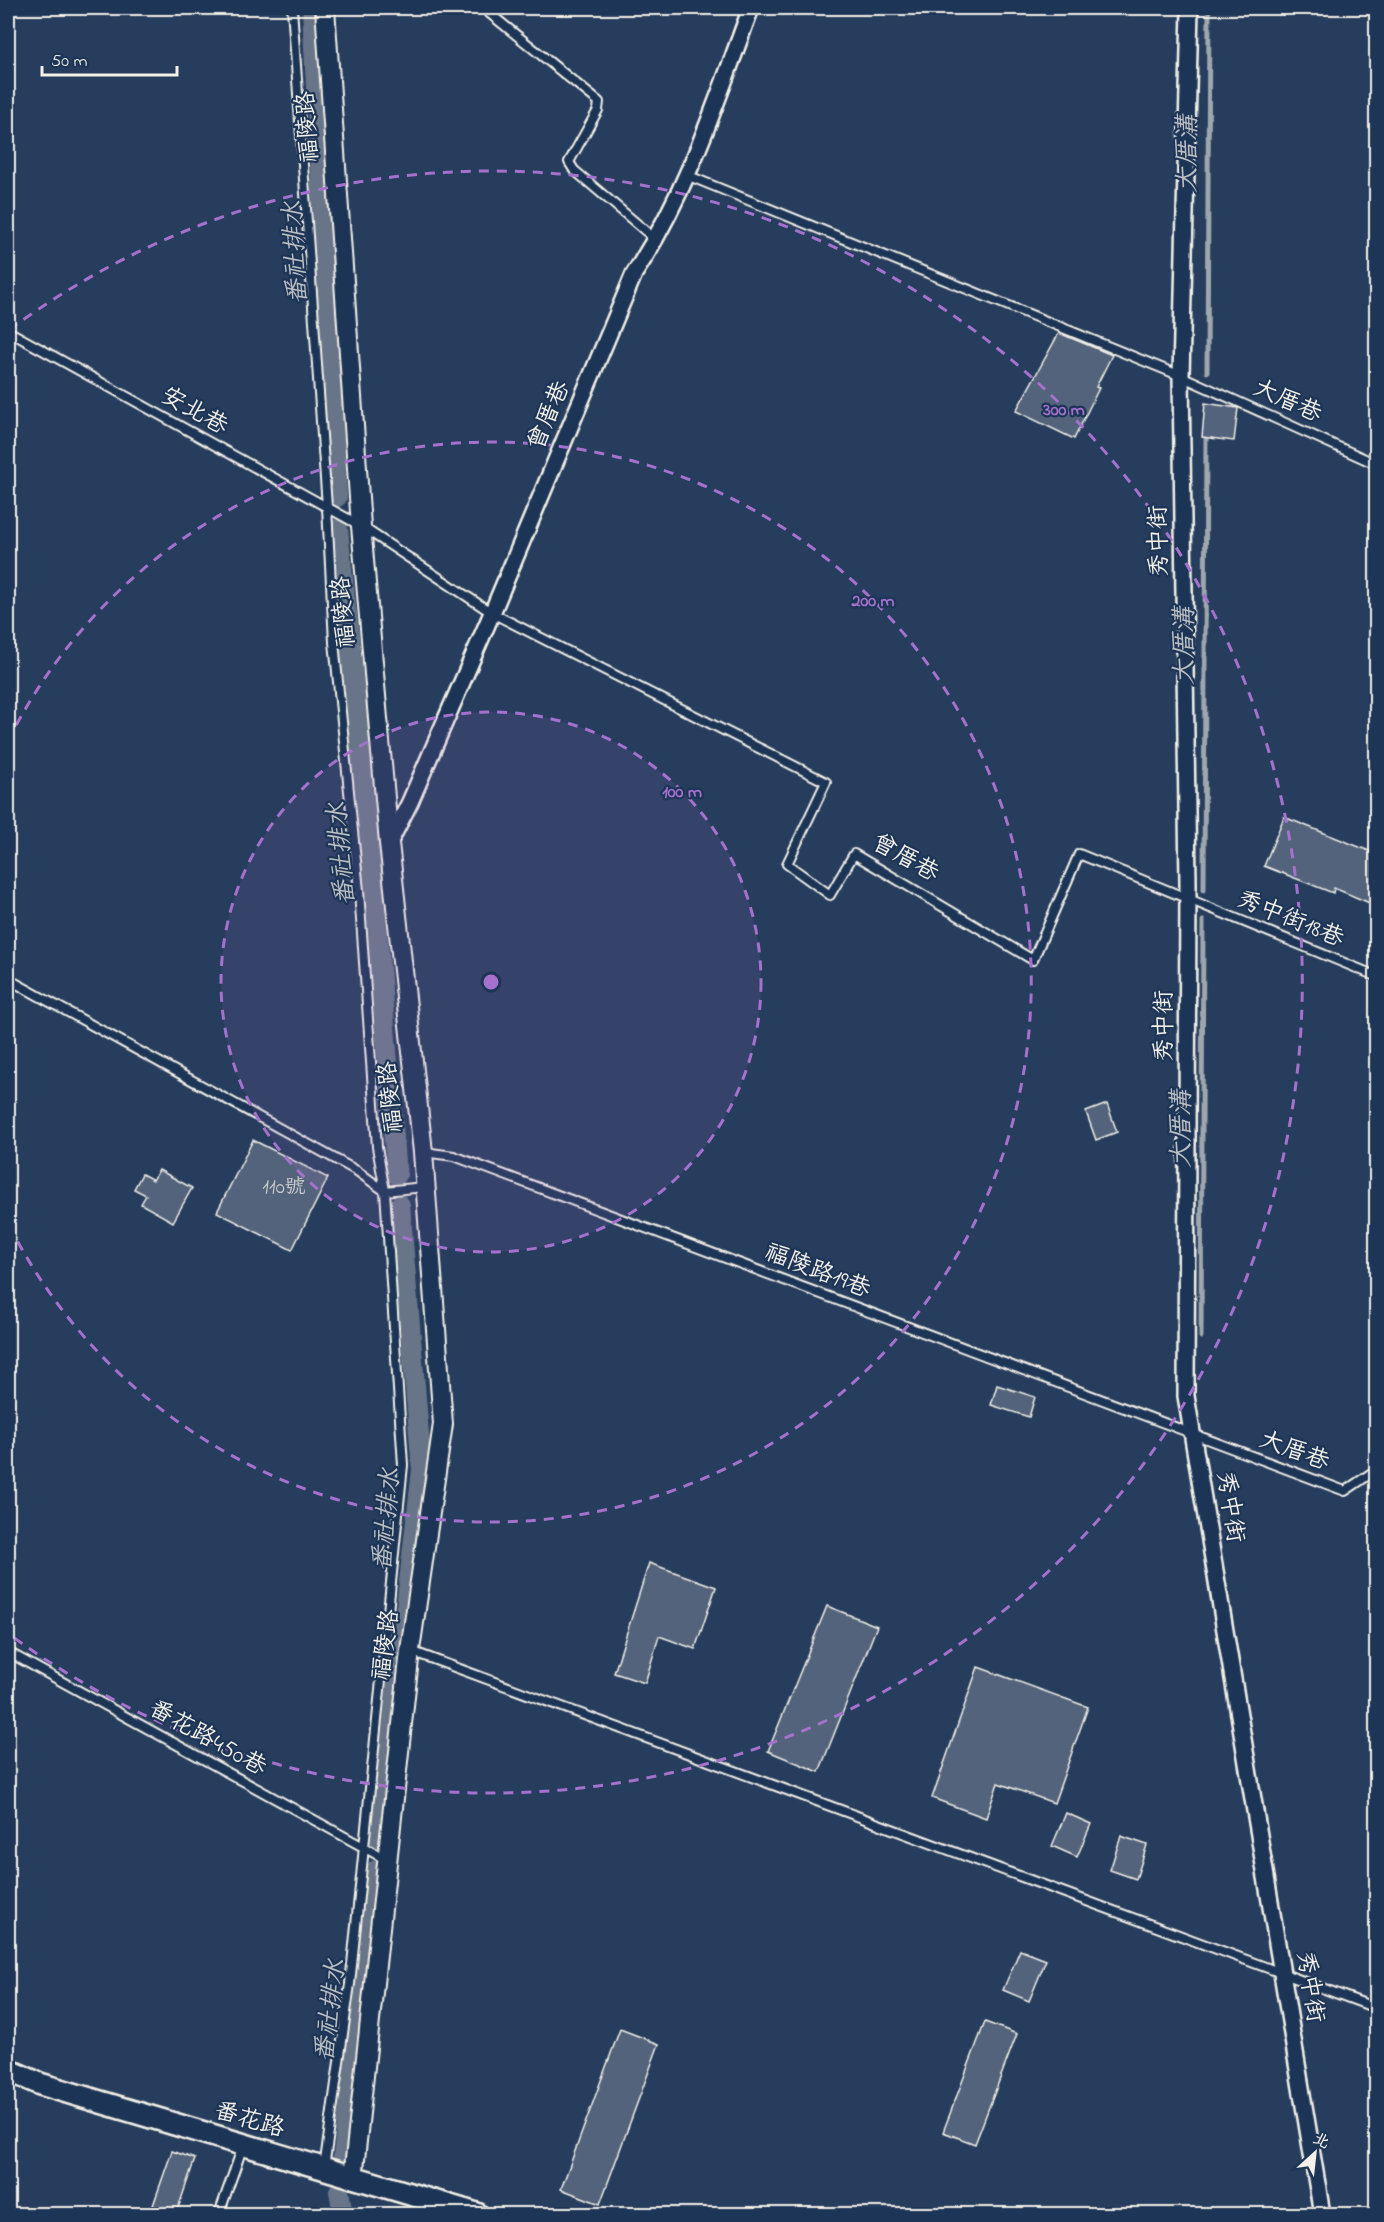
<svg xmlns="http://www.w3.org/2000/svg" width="1384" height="2222" font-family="'Indie Flower','LXGW WenKai TC',sans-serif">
  <rect width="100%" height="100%" fill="#263d5d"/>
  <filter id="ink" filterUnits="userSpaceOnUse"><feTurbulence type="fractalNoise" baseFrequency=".0167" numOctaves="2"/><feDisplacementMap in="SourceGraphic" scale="12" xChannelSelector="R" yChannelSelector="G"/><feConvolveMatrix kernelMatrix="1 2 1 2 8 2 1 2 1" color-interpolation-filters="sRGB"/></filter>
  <g filter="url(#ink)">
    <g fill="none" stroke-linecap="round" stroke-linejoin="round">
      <path stroke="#9fa7ae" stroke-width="5" d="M1207,372L1209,8
        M1204,890L1206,432
        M1201,1337L1203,921"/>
      <path stroke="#677588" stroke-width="20" d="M312,8L337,497
        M338,529L368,820L397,1175
        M379,1839L422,1470L400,1205
        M343,2158L376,1870
        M339,2191L343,2214"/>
    </g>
    <path fill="#52647b" stroke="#f4f1e8" stroke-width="1.5" d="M1059,333L1112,355L1096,387L1099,388L1074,439L1016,411Z
      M1205,403L1238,408L1234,441L1202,437Z
      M1284,817L1377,854V906L1334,888L1333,893L1264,866Z
      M1107,1104L1117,1132L1096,1140L1086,1112Z
      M253,1140L328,1178L292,1250L217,1212Z
      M159,1170L192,1188L173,1222L141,1204L146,1195L134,1189L142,1174L153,1180Z
      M997,1385L1035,1397L1029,1417L991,1405Z
      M649,1563L716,1587L695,1649L659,1636L645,1683L614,1673Z
      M827,1606L877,1626L819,1772L768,1751Z
      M978,1667L1088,1707L1054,1803L998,1783L986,1818L932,1798Z
      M1066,1813L1091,1824L1077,1857L1052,1846Z
      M1121,1836L1147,1845L1136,1879L1110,1870Z
      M1020,1950L1046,1960L1029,2001L1003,1990Z
      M985,2022L1017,2034L975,2144L943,2132Z
      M620,2029L659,2044L600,2204L561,2189Z
      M172,2151L195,2159L176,2214H150Z"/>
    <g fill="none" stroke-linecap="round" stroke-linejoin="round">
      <g stroke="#f4f1e8" stroke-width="12">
        <path id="service" d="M292,8L327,507L334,642L359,891L377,1147L385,1191L403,1465L350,1984L324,2168
          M483,8L599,102L598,110L569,162L574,170L656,240
          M689,176L1181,376L1376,464
          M8,331L361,526L492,613L826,782L787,864L830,895L854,854L1033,960L1079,854L1376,976
          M8,979L357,1171L385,1191L424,1187
          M423,1152L454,1156L1345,1491L1376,1470
          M411,1651L1376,2008
          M8,1652L387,1860
          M219,2214L243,2146"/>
      </g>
      <g stroke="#f4f1e8" stroke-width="20">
        <path id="minor" d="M1190,8L1181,376L1188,883L1186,1396L1322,2214
          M389,843L410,802L492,613L634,274C688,191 717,99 751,8"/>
      </g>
      <g stroke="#f4f1e8" stroke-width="22">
        <path id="tertiary" d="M325,8L361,526L389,843L423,1152L443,1424L410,1650L353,2178"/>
      </g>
      <g stroke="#f4f1e8" stroke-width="26">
        <path id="secondary" d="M8,2070L40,2084L477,2214"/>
      </g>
      <use href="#service" stroke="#1d3557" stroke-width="8"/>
      <use href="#minor" stroke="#1d3557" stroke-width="15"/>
      <use href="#tertiary" stroke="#1d3557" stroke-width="18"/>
      <use href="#secondary" stroke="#1d3557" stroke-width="21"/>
    </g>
  </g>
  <circle cx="491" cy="982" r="270" fill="#a571cd" fill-opacity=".12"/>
  <g fill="none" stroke="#a571cd" stroke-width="3" stroke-dasharray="10 8">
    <circle cx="491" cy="982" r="270"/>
    <path d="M8 741A540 540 0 1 1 8 1223"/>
    <path d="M9 330A811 811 0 1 1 9 1634"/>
  </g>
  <g text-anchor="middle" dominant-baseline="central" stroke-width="4.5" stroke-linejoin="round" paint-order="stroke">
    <g font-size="21" fill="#cccecd">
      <text x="284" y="1188">110號</text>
    </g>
    <g font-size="24" fill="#f4f1e8" stroke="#1d3557">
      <text transform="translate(309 127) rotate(-94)">福陵路</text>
      <text transform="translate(1287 402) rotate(24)">大厝巷</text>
      <text transform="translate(194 412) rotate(29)">安北巷</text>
      <text transform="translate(550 416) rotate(-67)">曾厝巷</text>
      <text transform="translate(1160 541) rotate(-91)">秀中街</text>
      <text transform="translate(345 612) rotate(-95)">福陵路</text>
      <text transform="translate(905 859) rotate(29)">曾厝巷</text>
      <text transform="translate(1290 920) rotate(22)">秀中街18巷</text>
      <text transform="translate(1165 1026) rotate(-90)">秀中街</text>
      <text transform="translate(392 1097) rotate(-96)">福陵路</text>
      <text transform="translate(817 1272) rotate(21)">福陵路19巷</text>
      <text transform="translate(1294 1452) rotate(20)">大厝巷</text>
      <text transform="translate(1229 1507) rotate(81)">秀中街</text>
      <text transform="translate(387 1645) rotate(-82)">福陵路</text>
      <text transform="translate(207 1739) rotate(29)">番花路450巷</text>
      <text transform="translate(1309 1987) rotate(81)">秀中街</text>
      <text transform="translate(249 2121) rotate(16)">番花路</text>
    </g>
    <g font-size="26" font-style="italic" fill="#bcbfc2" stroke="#1d3557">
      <text transform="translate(1189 154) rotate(-90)">大厝溝</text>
      <text transform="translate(297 253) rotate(-93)">番社排水</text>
      <text transform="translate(1186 646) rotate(-90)">大厝溝</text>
      <text transform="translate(343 854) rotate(-95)">番社排水</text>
      <text transform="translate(1183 1129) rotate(-90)">大厝溝</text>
      <text transform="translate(388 1520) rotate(-85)">番社排水</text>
      <text transform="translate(332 2011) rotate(-83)">番社排水</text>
    </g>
  </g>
  <circle cx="491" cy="982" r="9" fill="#a571cd" stroke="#1d3557" stroke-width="3"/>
  <g font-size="18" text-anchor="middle" font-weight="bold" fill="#a571cd" stroke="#1d3557" stroke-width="4.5" stroke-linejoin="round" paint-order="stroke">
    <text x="1064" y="415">300 m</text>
    <text x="873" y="606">200 m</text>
    <text x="682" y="797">100 m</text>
  </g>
  <rect width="1384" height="2222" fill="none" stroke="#1d3557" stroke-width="30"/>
  <rect x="15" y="15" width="1354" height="2192" fill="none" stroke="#f4f1e8" stroke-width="2" filter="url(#ink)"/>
  <g transform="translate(1315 2153) rotate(27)" stroke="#1d3557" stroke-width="4.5" paint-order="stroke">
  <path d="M0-4.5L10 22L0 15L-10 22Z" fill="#f4f1e8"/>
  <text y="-9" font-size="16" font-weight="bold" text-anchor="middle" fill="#f4f1e8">北</text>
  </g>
  <path d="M42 66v9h135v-9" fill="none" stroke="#f4f1e8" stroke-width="3"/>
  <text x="51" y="66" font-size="18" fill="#f4f1e8" stroke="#1d3557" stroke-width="4.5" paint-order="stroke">50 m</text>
</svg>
